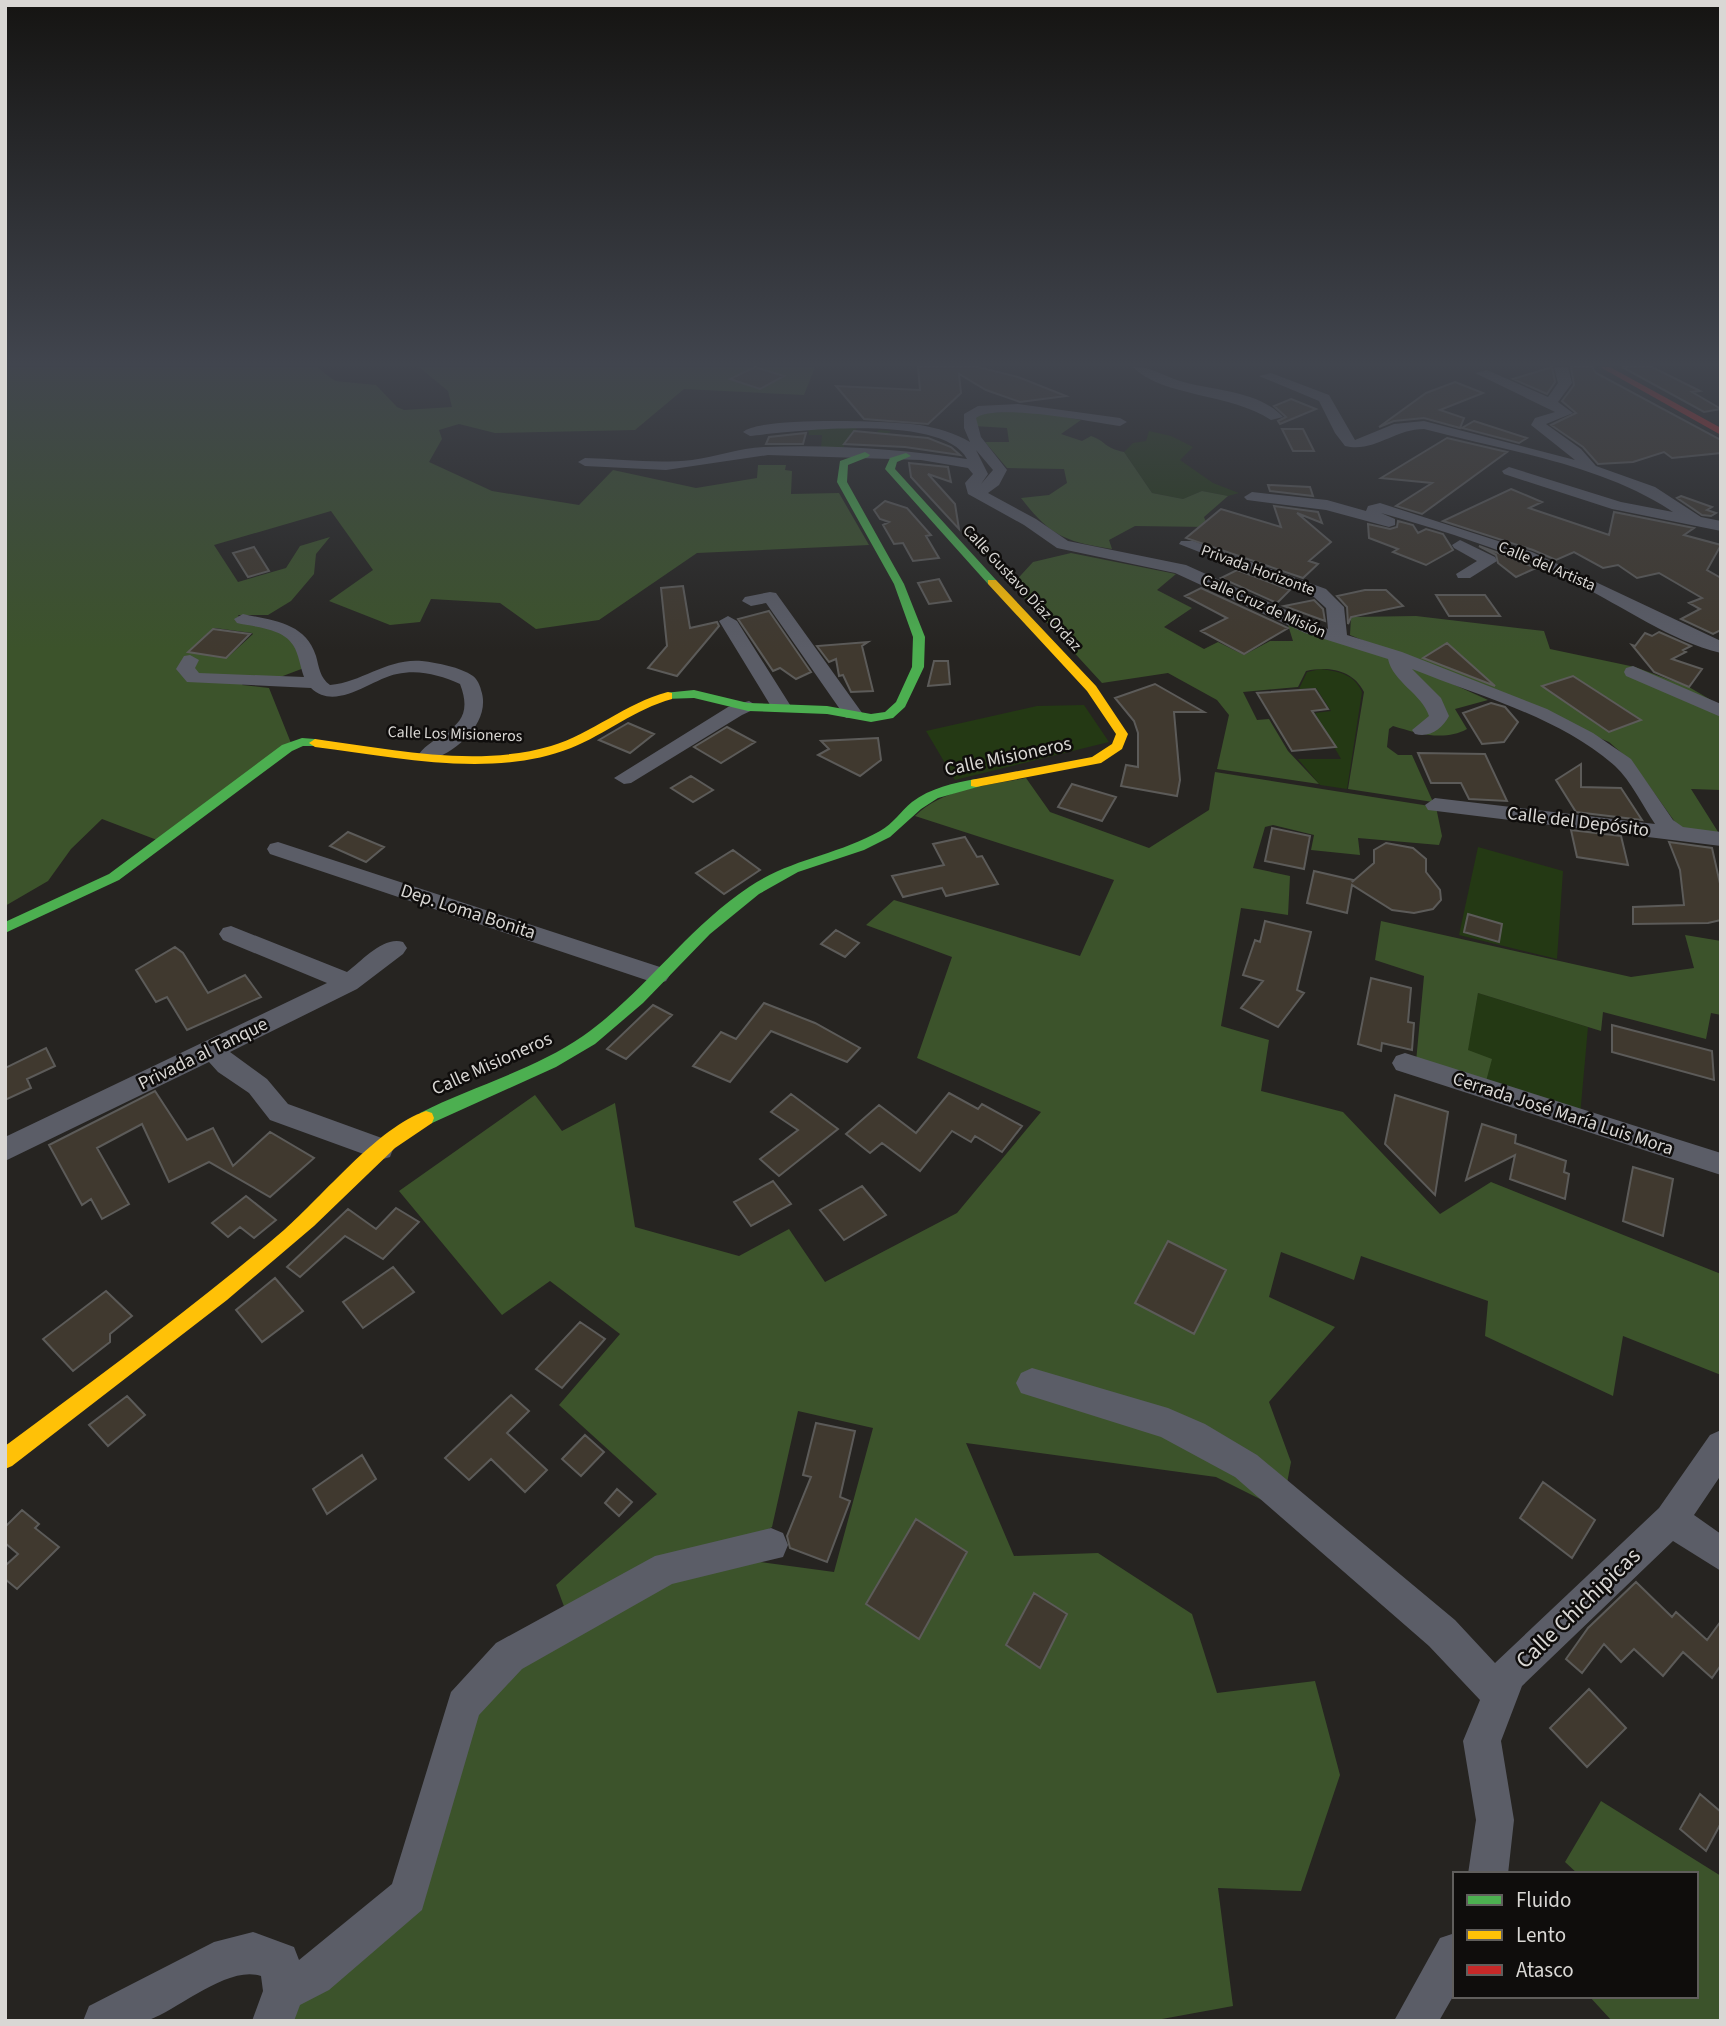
<svg xmlns="http://www.w3.org/2000/svg" width="1726" height="2026" font-family="'Source Sans 3',sans-serif">
  <rect width="100%" height="100%" fill="#262421"/>
  <path fill="#243914" d="M858,427L855,431L875,434L879,430L891,431L874,445H844V452L821,449L822,435H809L808,428Z
    M1149,431L1171,436L1193,447L1180,460L1213,483L1239,493L1228,496L1202,491L1183,499L1152,493L1124,452L1133,443L1146,441Z
    M1321,669C1340,672 1354,674 1362,692L1347,789L1320,785L1298,759H1341L1315,713L1331,711L1316,688L1299,689L1307,672Z
    M1084,705L1109,742L955,780L926,731L1037,706Z
    M1478,847L1563,871L1557,959L1459,935Z
    M1478,993L1588,1027L1580,1116L1485,1085L1467,1051Z"/>
  <path fill="#3c532b" fill-rule="evenodd" d="M5,367H317L335,381L376,385L397,407L404,410L452,407L448,391L419,367H815L804,395L684,389L635,430L495,433L459,424L439,430L442,439L429,462L492,491L579,505L613,470L696,488L757,478L758,465H786L785,470L792,471L791,494L839,493L869,545L697,553L599,620L536,629L500,603L431,599L420,622L390,625L329,601L373,570L331,511L214,545L238,582L286,568L300,546L330,537L316,554L314,574L291,601L268,615H238L240,619L293,634L304,668L275,679L247,678L242,685L269,688L291,743L157,840L102,819L71,849L48,881L5,906ZM215,628L252,633L253,634L228,657L189,652Z
    M1034,411L1081,420L1061,434L1082,441L1091,436C1106,441 1104,448 1124,452L1152,493L1183,499L1202,491L1228,496L1204,517L1208,527L1135,526L1109,540L1112,549C1066,542 1050,536 1021,498L1049,495L1067,483L1064,469L1007,468L985,442H1009L1007,428L974,426L976,413Z
    M1071,553L1176,574L1157,590L1192,608L1164,627L1204,649L1218,642L1244,655L1270,641H1293L1288,625L1404,662L1488,700L1455,709L1467,729C1444,742 1416,733 1393,726L1389,729L1387,747L1398,755H1412L1433,802L1348,789L1364,692C1353,670 1329,666 1306,671L1298,687L1243,692L1257,720L1269,719L1288,751L1319,784L1217,769L1229,715L1217,700L1168,673L1102,683L1012,585L1033,562Z
    M1416,616L1544,631L1550,649L1635,667L1689,687L1721,706V790L1691,789L1720,835L1680,829L1632,762L1609,742L1350,635L1351,617Z
    M1215,772L1436,807L1442,836L1439,845L1358,838L1360,855L1311,850L1314,835L1273,825L1265,827L1253,868L1290,876L1288,915L1241,908L1221,1026L1269,1040L1261,1091L1343,1112L1440,1214L1491,1182L1721,1274V1375L1623,1336L1613,1396L1485,1336L1488,1301L1361,1256L1354,1280L1281,1252L1269,1297L1335,1327L1269,1402L1291,1462L1282,1510L1216,1477L966,1443L1014,1556L1098,1553L1192,1614L1217,1693L1315,1681L1340,1775L1301,1891L1218,1888L1233,2006L1151,2021H286L291,2001L316,1983L411,1901L468,1709L528,1654L668,1572L739,1559L834,1572L873,1428L798,1411L772,1527L739,1546L668,1562L568,1617L556,1585L657,1494L559,1405L620,1334L550,1281L502,1315L399,1191L535,1095L562,1131L615,1103L635,1227L739,1256L789,1229L825,1282L957,1213L1041,1112L917,1058L952,957L866,925L894,900L1080,956L1114,880L915,816C943,788 989,785 1026,778L1050,812L1149,848L1209,810ZM1169,1241L1226,1271L1194,1334L1135,1303ZM916,1520L967,1552L919,1639L866,1604ZM1033,1593L1067,1614L1040,1668L1006,1645Z
    M1381,921L1631,977L1694,968L1685,935L1721,941V1015L1711,1013L1706,1039L1603,1012L1601,1031L1478,993L1468,1050L1492,1059L1485,1085L1416,1062L1424,976L1375,960Z
    M1601,1801L1721,1876V2021H1612L1589,1996H1696V1874H1578L1565,1862Z"/>
  <path fill="#40392f" stroke="#5c5b59" stroke-width="2" d="M755,367L784,376L760,389L730,379Z
    M918,367H978L1018,377L1066,396L1020,402L986,390L959,374L961,393L928,424L864,419L836,386L920,390Z
    M1552,367L1555,382L1547,394L1513,379Z
    M1571,367H1592L1596,373L1721,440V453L1672,458L1664,452L1633,462L1598,464L1583,447L1551,425L1576,413L1562,401L1574,385Z
    M1622,367H1652L1700,391L1692,392L1721,409L1704,412Z
    M1455,382L1483,393L1440,410L1464,418L1460,428L1424,418L1394,421L1379,427L1426,393Z
    M1291,399L1316,409L1280,424L1278,421L1286,417L1274,406Z
    M1474,421L1527,438L1519,443L1462,428Z
    M1282,429H1303L1314,451H1293Z
    M854,431L928,438L951,447L960,455L905,447L844,444Z
    M806,433L803,444H766L769,437Z
    M1447,438L1507,452L1422,514L1396,506L1432,483L1381,478Z
    M909,463L948,467L951,482L928,474L955,504L959,529L911,477Z
    M1268,485L1310,487L1313,496L1270,491Z
    M1511,489L1542,502L1529,508L1609,535L1614,512L1694,528L1684,535L1721,545L1707,570L1721,578V630L1713,634L1681,619L1700,609L1689,603L1702,598L1659,573L1637,578L1618,565L1603,568L1574,552L1556,560L1533,550L1443,521Z
    M1681,496L1712,507L1707,510L1716,513L1711,516L1702,515L1677,498Z
    M885,501L907,508L931,535L926,536L939,558L913,561L903,543L894,544L883,525L889,522L880,519L874,510Z
    M1274,506L1318,512L1322,523L1297,513L1331,542L1309,561L1318,564L1303,578L1186,538L1221,509L1281,527Z
    M1398,521L1413,525L1418,533L1426,529L1443,534L1453,550L1426,565L1393,552L1398,549L1369,538L1368,524L1390,529L1397,527Z
    M1479,546L1504,555L1536,568L1516,577L1498,563L1496,555Z
    M254,547L269,571L248,577L233,553Z
    M1237,570L1290,590L1277,603L1221,578Z
    M939,579L951,601L929,604L918,583Z
    M683,586L690,628L717,622L719,626L677,676L648,668L667,646L661,588Z
    M1201,588L1288,628L1244,654L1201,631L1227,618L1185,596Z
    M1365,590H1386L1403,606L1351,617L1348,624L1347,607L1337,596Z
    M1436,595H1485L1500,616H1449Z
    M1314,600L1323,609L1325,621L1284,606Z
    M769,611L811,672L796,679L780,668L773,671L738,619Z
    M213,629L250,634L226,658L188,652Z
    M1659,632L1691,646L1683,650L1686,652L1672,659L1702,669L1689,687L1654,672L1632,645L1635,646L1645,633L1652,636Z
    M868,642L862,646L873,691L851,692L843,675L839,676L836,659L829,662L817,646Z
    M1447,643L1495,686L1423,658Z
    M934,661H948L950,684L928,686Z
    M1573,676L1604,696L1641,720L1609,732L1542,686Z
    M1155,684L1204,712H1174L1180,780L1177,796L1121,786L1126,765L1138,767V733L1134,721L1115,698Z
    M1315,689L1328,709L1312,711L1336,747L1292,751L1257,693Z
    M1491,703L1505,707L1518,722L1504,742L1482,744L1463,713Z
    M628,723L654,734L630,753L599,740Z
    M727,727L755,742L721,763L694,747Z
    M878,738L881,760L860,776L818,755L829,749L821,741Z
    M1418,753L1485,754L1507,801L1469,799L1461,783H1431Z
    M1581,764V787L1621,788L1642,820L1576,812L1556,780Z
    M691,776L713,790L693,802L671,788Z
    M1072,784L1116,797L1102,821L1058,807Z
    M1272,828L1310,836L1304,869L1265,861Z
    M1571,830L1621,836L1628,865L1577,857Z
    M348,832L384,847L366,862L330,846Z
    M965,837L977,857L982,856L998,884L946,896L942,888L903,897L892,876L944,865L933,844Z
    M1669,842L1712,848L1721,888V920L1708,923L1633,924V907L1684,905L1680,870Z
    M1386,843L1413,848L1426,859V872L1440,890L1441,900L1433,909L1414,913L1392,910L1352,885L1347,913L1307,903L1314,871L1353,880L1352,882L1374,863V850Z
    M733,850L760,870L724,894L696,873Z
    M1468,914L1502,924L1499,942L1464,932Z
    M1265,921L1311,932L1297,990L1304,993L1278,1027L1241,1008L1263,981L1243,975L1255,940L1260,942Z
    M836,930L859,943L845,957L821,944Z
    M175,947L183,953L208,993L245,975L261,997L187,1030L167,997L156,1002L136,970Z
    M1371,978L1411,988L1408,1022L1414,1023L1412,1050L1382,1043L1381,1051L1358,1044Z
    M764,1003L815,1023L860,1048L847,1062L771,1031L730,1082L693,1066L721,1032L736,1039Z
    M653,1005L672,1015L626,1059L607,1049Z
    M1612,1025L1712,1051L1714,1080L1612,1052Z
    M46,1048L55,1066L27,1079L31,1088L5,1100V1068Z
    M155,1091L187,1140L213,1128L233,1166L270,1132L314,1158L270,1197L209,1162L169,1182L142,1124L97,1148L129,1204L102,1219L91,1199L82,1205L49,1145Z
    M949,1093L978,1109L982,1104L1022,1126L1002,1152L975,1136L971,1142L952,1131L920,1171L882,1143L870,1153L846,1134L879,1105L916,1133Z
    M791,1094L838,1129L779,1176L760,1159L798,1130L771,1112Z
    M1395,1095L1448,1112L1435,1195L1385,1144Z
    M1482,1124L1516,1135L1515,1143L1566,1161L1564,1172L1569,1174L1565,1199L1510,1179L1515,1155L1466,1180Z
    M1633,1167L1673,1179L1663,1236L1623,1221Z
    M773,1181L791,1204L751,1226L734,1202Z
    M862,1186L886,1215L844,1240L820,1210Z
    M246,1196L276,1220L254,1238L240,1227L228,1237L212,1223Z
    M396,1208L419,1222L383,1259L345,1236L300,1277L287,1267L348,1209L376,1229Z
    M1168,1241L1226,1270L1194,1334L1135,1303Z
    M393,1267L414,1292L363,1328L343,1302Z
    M275,1278L303,1311L262,1342L236,1310Z
    M106,1291L132,1316L110,1334V1342L73,1371L43,1339Z
    M580,1322L605,1339L562,1388L536,1369Z
    M511,1395L529,1411L507,1433L547,1470L525,1492L491,1459L469,1480L445,1458Z
    M127,1396L145,1415L108,1446L89,1425Z
    M816,1423L855,1431L840,1497L850,1501L827,1562L790,1548L787,1536L811,1477L803,1475Z
    M585,1435L604,1452L581,1476L562,1459Z
    M362,1455L376,1479L327,1514L313,1489Z
    M1543,1482L1595,1520L1572,1558L1520,1518Z
    M617,1489L632,1502L619,1516L605,1503Z
    M22,1510L39,1524L35,1528L59,1547L17,1589L5,1579V1566L18,1554L5,1543V1527Z
    M916,1519L967,1552L919,1639L866,1604Z
    M1636,1582L1672,1617L1676,1612L1707,1640L1721,1621V1665L1712,1678L1683,1652L1663,1676L1634,1649L1621,1662L1604,1644L1582,1673L1566,1659L1588,1628Z
    M1034,1593L1067,1614L1040,1668L1006,1645Z
    M1589,1689L1626,1728L1587,1767L1550,1728Z
    M1700,1794L1721,1812V1823L1706,1851L1680,1829Z"/>
  <g fill="none" stroke-linecap="round" stroke-linejoin="round">
    <path fill="#5b5d67" fill-rule="evenodd" d="M1133,367C1151,366 1163,376 1180,381C1213,391 1258,390 1283,417L1271,420C1231,393 1162,397 1133,367Z
      M1554,367H1568L1572,383L1558,402L1573,413L1546,424L1581,449L1596,466L1655,487L1701,517L1721,521V531L1612,509L1504,474L1502,471L1509,467L1621,502L1673,512C1601,464 1506,451 1424,429C1394,429 1374,453 1345,446L1335,433L1319,401L1259,376L1271,373L1329,395L1355,440L1394,424L1424,421L1575,460L1531,425L1535,418L1555,412L1475,373L1487,370L1548,397L1558,383Z
      M1018,404L1120,418L1127,422L1120,426C1092,422 996,403 976,418L981,437L1007,470L999,485L988,493L1036,519L1068,541L1186,565L1328,629L1326,608L1314,597L1179,544L1181,541H1193L1326,589L1344,607L1347,635L1402,652L1547,709L1593,733L1631,759L1673,820L1683,827L1721,832V846L1428,810L1425,805L1435,798L1655,824C1643,806 1631,781 1615,766C1560,717 1479,696 1412,669L1441,698L1449,716C1442,729 1430,738 1415,734L1412,730L1429,716C1422,694 1393,682 1388,659L1305,633L1175,573L1057,548L1024,525L968,494L965,483L973,474L968,468L921,460L768,455L666,470L585,466L578,462L585,458C620,459 656,464 692,460C717,457 739,448 765,447C831,444 902,449 967,459C943,413 794,431 750,436L743,432C761,416 892,421 920,425C937,428 955,433 970,442L964,428V414L978,406ZM976,450L993,470L981,484L988,474Z
      M1252,492L1327,500L1366,511L1368,506L1380,503L1532,552L1721,641V653C1670,641 1623,606 1577,584C1514,553 1448,532 1381,513L1395,519V525L1389,527L1326,510L1247,500L1244,497Z
      M1460,540L1495,557L1497,561L1470,578H1458L1456,574L1477,561L1454,548L1452,545Z
      M770,592L776,593L860,710L863,714L860,718H846L766,603L751,606L742,601L745,597Z
      M243,614C273,621 305,622 316,656C319,667 320,678 330,685C363,682 387,658 422,661C438,663 460,667 473,676C477,679 480,685 481,690C492,721 457,753 429,760L419,754C437,730 478,730 460,684C440,675 419,669 397,674C371,679 336,712 311,688L187,682L176,669L184,656L190,655L199,660L195,668L199,673L304,677C300,667 299,654 293,645C283,628 254,627 237,623L234,619Z
      M728,616L737,621L792,708L789,712H775L772,708L719,621Z
      M1633,666L1721,704V717L1626,676L1624,672L1626,668Z
      M749,701L759,707L742,715L631,783L624,784L614,778L728,707Z
      M278,842L666,969L670,975L666,981L658,984L270,854L267,849L270,844Z
      M231,926L347,972C362,961 383,936 403,942L407,948L403,954L357,989L230,1052L267,1079L288,1104L390,1141L393,1149L390,1157L380,1160L270,1120L249,1093L218,1072L209,1062L5,1161V1137L327,983L223,940L219,934L223,928Z
      M1405,1053L1721,1153V1175L1396,1070L1392,1063L1396,1056Z
      M1032,1368L1168,1408L1205,1424L1257,1455L1455,1620L1495,1663L1659,1508L1710,1435L1721,1430V1475L1694,1515L1721,1534V1571L1673,1541L1522,1686L1501,1741L1514,1820L1508,1874H1468L1476,1820L1463,1741L1480,1700L1429,1646L1235,1477L1161,1437L1021,1393L1016,1383L1021,1373Z
      M771,1528L783,1533L788,1545L783,1557L672,1584L522,1669L479,1715L422,1910L329,1990L300,2005L294,2021H252L263,1991L261,1976C228,1965 179,2009 149,2020C131,2026 102,2021 83,2021L89,2006L214,1942L253,1932L294,1947L299,1960L392,1884L451,1692L496,1643L655,1556Z
      M1455,1933V1993L1439,2021H1394L1440,1938Z"/>
    <path fill="#4caf50" fill-rule="evenodd" d="M865,452L870,455L868,457L848,465L847,482L904,584L925,637L924,667L905,707L893,718L871,722L827,714L748,711L694,698L664,699V693L694,690L748,703L827,706L871,714L885,712L896,702L912,667L913,637L894,584L837,482L840,461Z
      M906,453L911,456L897,462L895,469L996,580V584H988L885,469L890,458Z
      M302,738L315,739L321,743L319,746H303L292,751L119,880L5,933V922L109,874L282,745Z
      M976,779L981,780V786L938,798L921,809L890,837L864,850L798,872L759,894L710,934L643,1003L595,1044L556,1067L432,1123L426,1125L420,1123L418,1118L420,1113C473,1086 534,1070 583,1036C644,993 687,928 749,887C790,859 838,855 880,831C893,824 901,811 912,802C930,788 954,783 976,779Z"/>
    <path fill="#ffc107" fill-rule="evenodd" d="M988,580H996L1096,686L1128,734L1122,749L1101,763L976,787L971,786V780L976,779L1092,757L1112,744L1116,734L1087,691L988,584Z
      M668,692L672,693V699C635,709 606,734 571,748C492,779 396,757 315,747L309,743L315,739C390,749 476,768 551,746C592,734 625,703 668,692Z
      M426,1111L432,1113L434,1118L432,1123L395,1148L314,1226L227,1300L12,1466L5,1469V1446C99,1376 194,1307 284,1230C323,1196 378,1127 426,1111Z"/>
    <path fill="#c62828" fill-rule="evenodd" d="M1600,367H1610L1721,428V435Z"/>
  </g>
  <linearGradient id="sky" x2="0" y2="1"><stop stop-color="#151412"/><stop offset="0.56" stop-color="#41454e"/><stop offset="1" stop-color="#41454e" stop-opacity="0"/></linearGradient>
  <rect width="1726" height="650" fill="url(#sky)"/>
  <g text-anchor="middle" dominant-baseline="central" stroke-width="5" stroke-linejoin="round" paint-order="stroke">
    <g font-size="16" fill="#d9d7d4" stroke="#0f0d0c">
      <text transform="translate(1547 566) rotate(23)">Calle del Artista</text>
      <text transform="translate(1258 570) rotate(20)">Privada Horizonte</text>
      <text transform="translate(1022 588) rotate(47)">Calle Gustavo Díaz Ordaz</text>
      <text transform="translate(1264 606) rotate(24)">Calle Cruz de Misión</text>
      <text transform="translate(455 734) rotate(2)">Calle Los Misioneros</text>
    </g>
    <g font-size="19" fill="#d9d7d4" stroke="#0f0d0c">
      <text transform="translate(1008 757) rotate(-12)">Calle Misioneros</text>
      <text transform="translate(1578 822) rotate(7)">Calle del Depósito</text>
      <text transform="translate(468 912) rotate(18)">Dep. Loma Bonita</text>
      <text transform="translate(203 1054) rotate(-26)">Privada al Tanque</text>
      <text transform="translate(492 1064) rotate(-24)">Calle Misioneros</text>
      <text transform="translate(1563 1114) rotate(18)">Cerrada José María Luis Mora</text>
    </g>
    <g font-size="23" fill="#d9d7d4" stroke="#0f0d0c">
      <text transform="translate(1578 1608) rotate(-44)">Calle Chichipicas</text>
    </g>
  </g>
  <rect width="1726" height="2026" fill="none" stroke="#d9d7d4" stroke-width="14"/>
  <rect x="1453" y="1872" width="245" height="126" fill="#0f0d0c" stroke="#605e5c" stroke-width="2"/>
  <rect x="1467" y="1895" width="35" height="10" fill="#4caf50" stroke="#605e5c" stroke-width="2"/>
  <text x="1516" y="1907" font-size="21" fill="#d9d7d4">Fluido</text>
  <rect x="1467" y="1930" width="35" height="10" fill="#ffc107" stroke="#605e5c" stroke-width="2"/>
  <text x="1516" y="1942" font-size="21" fill="#d9d7d4">Lento</text>
  <rect x="1467" y="1965" width="35" height="10" fill="#c62828" stroke="#605e5c" stroke-width="2"/>
  <text x="1516" y="1977" font-size="21" fill="#d9d7d4">Atasco</text>
</svg>
